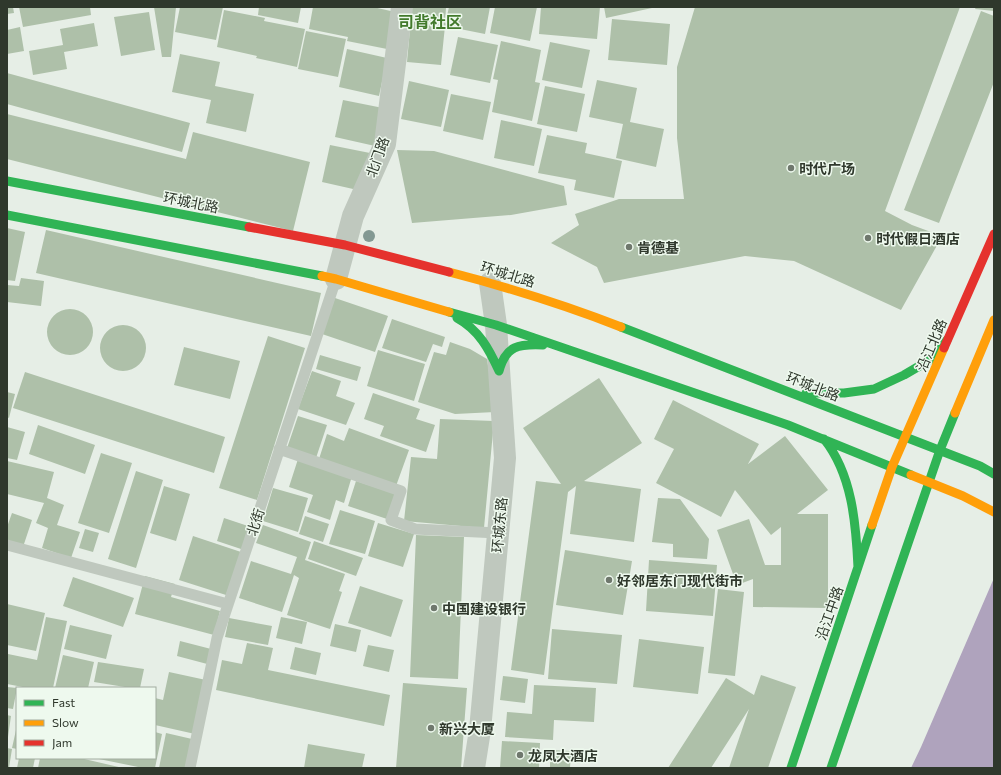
<svg xmlns="http://www.w3.org/2000/svg" width="1001" height="775" font-family="Commissioner,'Noto Sans SC',sans-serif">
  <rect width="100%" height="100%" fill="#e6eee6"/>
  <path fill="#afa3bd" d="M994,578V768H911L921,747Z"/>
  <path fill="#aec0a9" d="M7,7H13L14,13L7,14Z
    M19,7H90L91,15L23,27Z
    M154,7H176L171,57H162Z
    M180,7H223L216,40L175,32Z
    M259,7H301L298,23L258,15Z
    M313,7H373L395,12L387,49L347,41L348,37L309,29Z
    M412,7H446L445,25L449,7H490L485,34L445,26L441,65L407,62Z
    M495,7H537L530,41L490,33Z
    M541,7H600L597,39L539,34Z
    M604,7H652V8L606,18Z
    M695,7H960L885,211L912,225L931,232L930,235L940,240L901,310L794,261L745,256L604,283L597,267L551,243L579,225L575,214L619,199H684L677,138V67Z
    M976,7H994V11L975,9Z
    M224,10L265,18L264,21L305,29L297,67L256,58L257,56L217,47Z
    M981,11L994,16V82L939,223L904,210Z
    M149,12L155,50L121,56L114,17Z
    M612,19L670,24L667,65L608,60Z
    M94,23L98,46L64,52L67,69L33,75L29,51L63,45L60,29Z
    M20,27L24,51L7,54V30Z
    M306,31L346,39L338,77L298,69Z
    M458,37L498,45L490,83L450,75Z
    M501,41L541,50L535,82L540,83L532,121L492,112L498,80L493,79Z
    M550,42L590,50L582,88L542,80Z
    M347,49L387,58L379,96L339,87Z
    M180,54L220,62L215,86L254,94L246,132L206,123L211,100L172,92Z
    M7,73L190,123L182,152L7,104Z
    M597,80L637,88L630,122L664,129L656,167L616,158L623,124L589,117Z
    M409,81L449,90L441,127L401,119Z
    M545,86L585,94L577,132L537,124Z
    M451,94L491,102L483,140L443,131Z
    M343,100L383,108L375,146L335,137Z
    M7,114L186,159L193,132L310,162L293,231L7,159Z
    M501,120L542,129L534,166L494,158Z
    M547,135L587,143L585,153L622,161L614,198L574,190L576,180L538,173Z
    M330,145L370,153L362,191L322,182Z
    M397,150L434,151L564,186L567,205L511,215L412,223Z
    M7,228L25,232L15,281L7,280Z
    M46,230L321,293L311,336L36,273Z
    M21,278L44,281L41,306L7,302V285L19,286Z
    M335,298L388,316L375,352L322,334Z
    M47 332a23 23 0 1 1 46 0a23 23 0 1 1-46 0Z
    M392,319L445,337L442,347L433,344L426,362L382,348Z
    M100 348a23 23 0 1 1 46 0a23 23 0 1 1-46 0Z
    M268,336L305,348L257,500L219,488Z
    M450,342L470,349L487,359L495,412L455,414L418,402L434,352L446,355Z
    M184,347L240,361L230,399L174,385Z
    M378,350L425,364L414,401L367,386Z
    M320,355L361,367L357,381L316,369Z
    M312,371L341,381L336,396L355,403L346,425L298,409Z
    M25,372L225,437L214,473L13,408Z
    M599,378L642,443L584,481L641,489L634,542L570,534L576,486L568,492L544,675L511,670L536,481L561,484L523,428Z
    M7,392L15,394L9,418L7,417Z
    M373,393L420,409L416,419L435,425L426,452L380,436L384,426L364,419Z
    M673,400L759,444L748,464L785,436L828,490L797,514H828V608L753,607V579L737,585L717,530L749,519L765,565H781V527L771,535L735,490L721,517L656,483L674,449L654,439Z
    M298,416L327,425L315,461L286,451Z
    M440,419L494,421L484,528L404,521L411,457L437,459Z
    M38,425L95,445L85,474L29,454Z
    M7,427L25,432L17,460L7,458Z
    M349,428L409,450L396,486L319,459L327,434L344,441Z
    M101,453L132,463L109,533L78,523Z
    M298,459L352,476L344,503L336,500L330,520L307,512L313,495L289,487Z
    M7,461L54,472L47,498L64,505L57,525L80,532L71,558L42,548L48,528L36,523L44,503L7,494Z
    M136,471L163,480L136,568L108,559Z
    M356,481L396,494L387,519L348,506Z
    M164,486L190,494L176,541L150,533Z
    M273,488L308,498L298,532L263,521Z
    M658,498L680,499L709,539L707,559L673,557V544L652,542Z
    M340,510L375,521L365,554L329,544Z
    M12,513L32,520L23,547L7,542V527Z
    M305,516L329,524L323,542L299,534Z
    M224,518L251,527L244,550L217,541Z
    M378,523L414,534L403,567L368,556Z
    M263,525L311,542L305,560L345,574L339,591L342,592L330,629L287,615L299,578L294,575L282,612L239,598L251,561L291,574L297,557L256,543Z
    M85,529L99,533L93,552L79,548Z
    M416,535L464,537L458,679L410,677Z
    M193,536L241,552L226,595L179,580Z
    M314,541L363,558L356,576L308,559Z
    M565,550L632,561L623,615L556,605Z
    M649,560L717,565L713,616L646,611Z
    M145,576L175,584L171,597L220,611L214,635L135,614Z
    M73,577L134,598L123,627L63,606Z
    M360,586L403,600L391,637L348,623Z
    M718,589L744,592L735,676L708,673Z
    M7,604L45,613L36,651L7,645Z
    M46,617L67,621L53,688H28L7,684L8,654L37,660Z
    M281,617L307,622L302,644L276,638Z
    M229,618L272,626L268,645L225,637Z
    M335,624L361,630L356,652L330,646Z
    M70,625L112,635L106,659L64,649Z
    M552,629L622,635L617,684L548,679Z
    M639,639L704,647L698,694L633,687Z
    M180,641L215,650L211,665L177,656Z
    M247,643L273,648L268,670L390,695L384,726L216,690L222,660L242,664Z
    M368,645L394,650L389,672L363,666Z
    M295,647L321,653L316,675L290,669Z
    M63,655L94,662L88,688H55Z
    M98,662L144,669L140,688H131L94,682Z
    M169,672L206,680L195,734L155,725V698L163,700Z
    M761,675L796,687L768,768H729L749,709L711,768H668L726,678L754,695Z
    M503,676L528,679L525,703L500,700Z
    M403,683L467,688L461,768H396Z
    M534,685L596,688L594,722L554,720L553,740L505,737L507,712L532,714Z
    M7,687L17,688L13,709L7,708Z
    M7,715L11,716L8,737H7Z
    M16,730H17V749L12,748Z
    M155,732L162,734L155,768H143L99,759L155,758Z
    M166,733L192,739L185,768H159Z
    M502,741L540,743L539,768H500Z
    M308,744L365,754L362,768H304Z
    M7,748L12,749L9,768H7Z
    M550,750L571,751L570,768H550Z
    M19,758H35L33,768H17Z
    M40,758H80L123,768H38Z"/>
  <g fill="none" stroke-linecap="round" stroke-linejoin="round">
    <path stroke="#bfc8be" stroke-width="11" d="M279,449L401,491L391,520L415,529L498,533
      M7,545L228,604
      M190,768L217,638L336,279"/>
    <path stroke="#bfc8be" stroke-width="22" d="M336,279L353,216L385,144L402,7
      M474,768L480,730L505,458L496,325L490,283"/>
    <path stroke="#30b455" stroke-width="9" d="M7,181L249,227
      M7,215L322,276
      M449,312L496,325L788,425L911,475
      M457,318C479,330 489,349 499,371
      M621,327L980,466L994,474
      M499,371C506,345 519,344 543,345
      M806,393H844L874,389L904,375L933,358L947,340
      M824,439C852,474 856,523 858,567
      M791,768L872,525
      M831,768L940,450L955,413"/>
    <path stroke="#ff9f0a" stroke-width="9" d="M449,272C507,287 565,305 621,327
      M322,276L336,279L449,312
      M955,413L994,320
      M911,475L963,496L994,512
      M872,525L892,467L944,348"/>
    <path stroke="#e5322d" stroke-width="9" d="M249,227L345,245L449,272
      M944,348L994,234"/>
  </g>
  <circle fill="#839993" cx="369" cy="236" r="6"/>
  <g fill="#6f786d" stroke="#eef9ee" stroke-width="1.5">
    <circle cx="791" cy="168" r="4"/>
    <circle cx="868" cy="238" r="4"/>
    <circle cx="629" cy="247" r="4"/>
    <circle cx="609" cy="580" r="4"/>
    <circle cx="434" cy="608" r="4"/>
    <circle cx="431" cy="728" r="4"/>
    <circle cx="520" cy="755" r="4"/>
  </g>
  <g text-anchor="middle" dominant-baseline="central" stroke-width="3" stroke-linejoin="round" paint-order="stroke">
    <g font-size="14" fill="#2f382c" stroke="#eef9ee">
      <text transform="translate(377 157) rotate(-70)">北门路</text>
      <text transform="translate(191 202) rotate(11)">环城北路</text>
      <text transform="translate(508 274) rotate(17)">环城北路</text>
      <text transform="translate(931 345) rotate(-67)">沿江北路</text>
      <text transform="translate(813 386) rotate(21)">环城北路</text>
      <text transform="translate(255 522) rotate(-72)">北街</text>
      <text transform="translate(499 525) rotate(-85)">环城东路</text>
      <text transform="translate(829 613) rotate(-71)">沿江中路</text>
    </g>
    <g font-size="14" font-weight="bold" fill="#2f382c" stroke="#eef9ee" text-anchor="start">
      <text x="799" y="168">时代广场</text>
      <text x="876" y="238">时代假日酒店</text>
      <text x="637" y="247">肯德基</text>
      <text x="617" y="580">好邻居东门现代街市</text>
      <text x="442" y="608">中国建设银行</text>
      <text x="439" y="728">新兴大厦</text>
      <text x="528" y="755">龙凤大酒店</text>
    </g>
    <g font-size="16" font-weight="bold" fill="#427a2c" stroke="#eef9ee">
      <text x="430" y="21">司背社区</text>
    </g>
  </g>
  <rect width="1001" height="775" fill="none" stroke="#2f382c" stroke-width="16"/>
  <rect x="16" y="687" width="140" height="72" fill="#eef9ee" stroke="#a2aca0"/>
  <rect x="24" y="700" width="20" height="6" fill="#30b455" stroke="#a2aca0"/>
  <text x="52" y="707" font-size="12" fill="#2f382c">Fast</text>
  <rect x="24" y="720" width="20" height="6" fill="#ff9f0a" stroke="#a2aca0"/>
  <text x="52" y="727" font-size="12" fill="#2f382c">Slow</text>
  <rect x="24" y="740" width="20" height="6" fill="#e5322d" stroke="#a2aca0"/>
  <text x="52" y="747" font-size="12" fill="#2f382c">Jam</text>
</svg>
